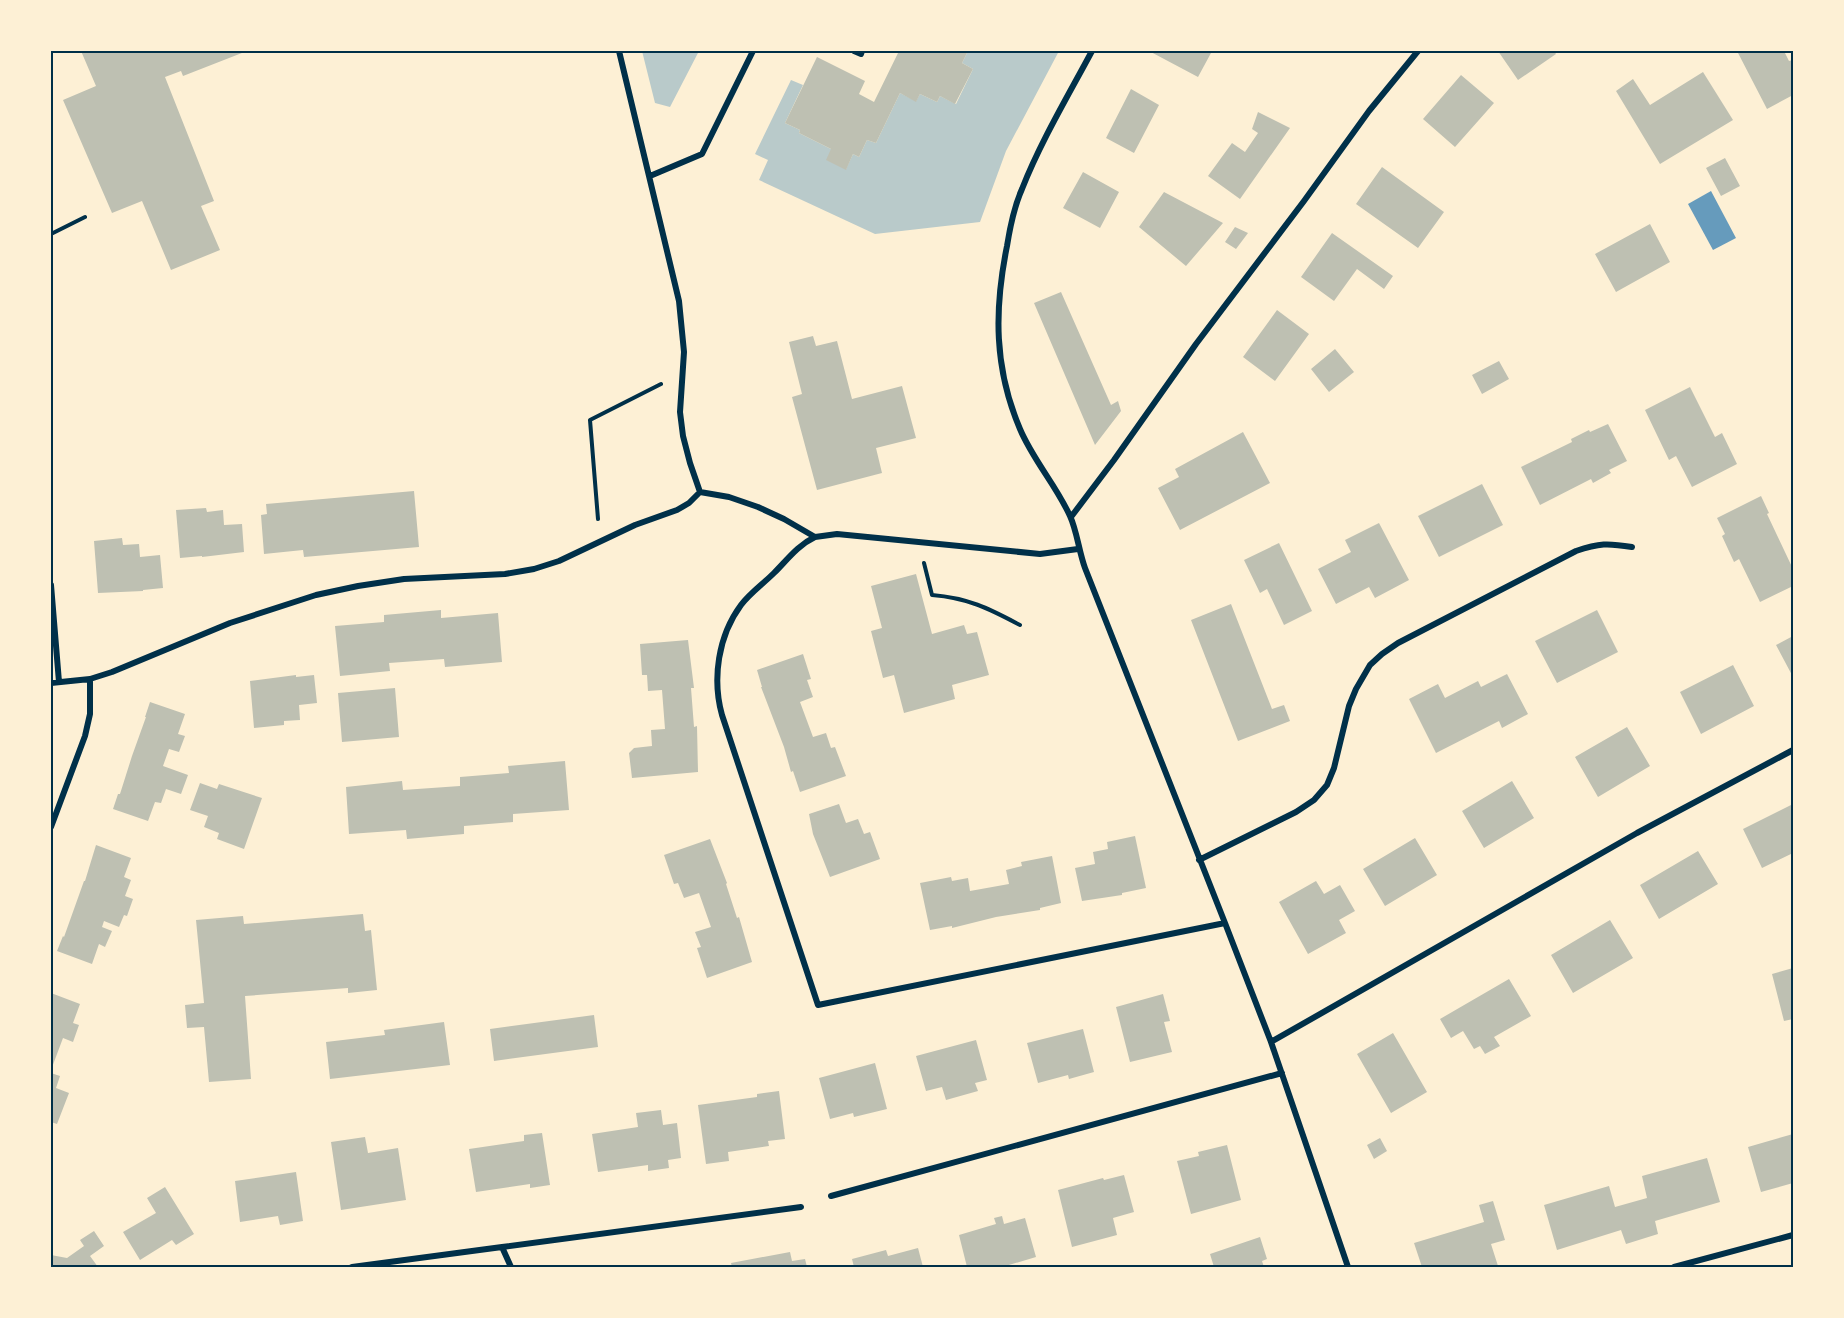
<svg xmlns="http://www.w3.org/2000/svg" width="1844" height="1318" font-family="Inter,sans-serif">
  <rect width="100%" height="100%" fill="#fdf0d5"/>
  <path fill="#b9caca" d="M642,51H699L670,107L655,103Z
    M968,51H1059L1006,151L980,222L875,234L759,180L768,160L755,154L791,80L803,85L785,123L800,130L799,133L831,149L846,169L853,154L859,157L867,140L876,143L900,93L916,101L920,94L937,102L940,96L956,104L973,69L962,63Z"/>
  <path fill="#669bbc" d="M1711,191L1736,238L1713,250L1688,204Z"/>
  <path fill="#bec0b2" d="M81,51H247L183,76L181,71L165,77L214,201L201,206L220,250L171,270L142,201L112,213L63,100L96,86Z
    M899,51H968L962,63L973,69L955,104L940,96L937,102L920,94L916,102L900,93L876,143L867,140L859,157L853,154L846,170L826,160L831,149L799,133L800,130L785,123L817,57L865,81L859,94L874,102Z
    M1149,51H1208L1211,53L1198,77Z
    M1498,51H1554L1556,54L1518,80Z
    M1737,51H1784L1789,61L1793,60V95L1767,109Z
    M1703,72L1733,120L1660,164L1616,91L1633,79L1650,105Z
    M1461,75L1494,103L1455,147L1423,119Z
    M1131,89L1159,105L1134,153L1106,138Z
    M1258,112L1290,128L1240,199L1208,176L1232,143L1245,152L1258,133L1252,129Z
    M1725,158L1740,186L1721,196L1706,168Z
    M1382,167L1444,212L1418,248L1356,204Z
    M1083,172L1119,192L1100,228L1063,208Z
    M1164,192L1223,223L1186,266L1139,227Z
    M1650,224L1670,262L1616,292L1595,254Z
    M1235,227L1248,233L1236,249L1225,242Z
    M1332,233L1393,276L1384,289L1357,269L1334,301L1301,277Z
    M1061,292L1111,405L1118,401L1121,411L1095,445L1034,303Z
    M1277,310L1309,334L1275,381L1243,357Z
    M813,336L816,346L837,341L852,399L902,386L916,438L876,448L882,473L817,490L792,397L802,394L789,342Z
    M1335,349L1354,372L1329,392L1311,369Z
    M1499,361L1509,379L1482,394L1472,375Z
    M1690,387L1715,437L1722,433L1737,464L1692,487L1676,456L1669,460L1645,410Z
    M1608,424L1627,461L1609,470L1611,473L1593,483L1591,479L1540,505L1521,467L1572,442L1571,439L1589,430L1590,432Z
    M1243,432L1270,483L1180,530L1158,488L1179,477L1175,469Z
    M1482,484L1503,525L1439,557L1418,516Z
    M414,491L419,547L304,557L303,550L264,554L261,515L267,514L266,504Z
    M1761,496L1769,513L1767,514L1793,569V586L1760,602L1739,559L1734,562L1722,536L1725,534L1717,518Z
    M206,508L207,512L223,510L224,525L242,524L244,552L202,557V556L180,558L176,510Z
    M1379,523L1409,580L1375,598L1369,587L1336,604L1318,569L1351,552L1345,540Z
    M122,538L123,545L139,544L140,557L160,555L163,588L143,590V591L98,593L94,541Z
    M1279,543L1312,611L1284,625L1267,589L1260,593L1244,560Z
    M916,574L932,634L964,625L967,634L977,632L989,675L952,685L955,699L904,713L894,675L883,678L871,631L882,628L871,586Z
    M1231,604L1272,709L1284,705L1290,721L1238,741L1191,620Z
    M441,610V618L498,613L502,662L445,667L444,659L389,663L390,671L340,676L335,626L384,622V615Z
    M1597,610L1618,652L1557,683L1535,641Z
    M1793,636V677L1776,645Z
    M688,640L694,688H691L694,727L697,726L698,772L632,778L629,753L634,748L652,746L651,730L665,729L662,690L648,691L647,675H642L640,644Z
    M803,654L811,679L807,680L813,697L800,702L813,737L826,733L831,748L835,747L846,776L800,792L793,771L791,772L784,747L761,687H762L757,670Z
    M1733,665L1754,706L1701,734L1680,692Z
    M1507,674L1528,714L1502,728L1499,721L1436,753L1409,699L1438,684L1445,698L1478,681L1481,687Z
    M296,675V677L314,675L317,703L299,705L300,720L284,721V725L254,728L250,681Z
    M395,688L399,737L342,742L338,693Z
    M150,702L185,714L178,734L185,736L179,752L169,749L163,766L188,775L181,794L166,789L161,803L155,802L148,821L113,809L118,794H120L132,756L146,717H145Z
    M1627,727L1650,766L1598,797L1575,757Z
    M565,761L569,810L513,814V822L464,826V834L407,839L406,830L349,834L346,787L402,781L403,790L460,786V777L509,773L508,766Z
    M1512,781L1534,818L1484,848L1462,811Z
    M200,783L217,789L219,784L262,798L244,849L217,839L219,833L204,827L208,816L190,810Z
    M839,804L846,823L858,819L864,834L870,832L880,859L830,877L813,834L809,814Z
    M1793,804V853L1762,868L1743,829Z
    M1135,836L1146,888L1122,893V895L1082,901L1075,868L1095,864L1093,852L1108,849L1107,842Z
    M1415,838L1437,875L1385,906L1363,869Z
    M710,839L727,883L726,884L737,918L739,917L752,962L707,978L697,948L701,947L695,932L711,927L699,893L684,898L678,883L674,884L664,855Z
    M96,845L131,858L124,877L131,880L125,896L133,899L127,916L124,915L119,927L104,921L102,927L112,931L105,947L99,944L92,964L57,951L63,936L64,937L84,881H85Z
    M1698,851L1718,884L1659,919L1640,885Z
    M1052,856L1061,903L1040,908V910L996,917L952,928V926L930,930L920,883L951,877L952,881L968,878L970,891L1009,884L1006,870L1022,866L1021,862Z
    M1316,881L1324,894L1340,885L1355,911L1339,920L1346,933L1308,954L1279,902Z
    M363,914L365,931L371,930L377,990L348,993V988L245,996L251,1079L209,1082L204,1027L187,1028L185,1005L204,1003L196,920L243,916L244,924Z
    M1610,920L1633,958L1573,993L1551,955Z
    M1793,968V1019L1784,1021L1772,974Z
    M1509,979L1531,1016L1494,1037L1500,1046L1485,1054L1480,1046L1474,1049L1463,1031L1451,1038L1440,1019Z
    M51,993L80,1004L73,1023L79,1025L73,1042L63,1038L51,1070Z
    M1163,994L1170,1021L1164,1022L1172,1052L1130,1062L1116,1007Z
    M594,1015L598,1047L494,1061L490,1029Z
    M444,1022L450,1065L330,1079L326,1042L385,1035L384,1030Z
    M1083,1029L1094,1072L1069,1079L1068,1075L1038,1083L1027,1043Z
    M1393,1033L1427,1092L1391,1113L1357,1054Z
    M976,1040L987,1080L975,1083L978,1091L946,1100L942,1087L926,1091L916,1056Z
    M875,1063L887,1109L854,1117L853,1113L830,1119L819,1078Z
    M51,1073L60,1076L56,1088L69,1093L57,1124L51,1122Z
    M779,1091L785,1139L768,1141L769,1146L728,1152L729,1161L706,1164L698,1105L757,1097V1094Z
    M661,1110L663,1125L677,1123L681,1158L668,1160L669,1168L648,1171V1165L598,1172L592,1134L638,1127L636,1113Z
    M542,1133L550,1185L530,1188V1184L476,1192L469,1149L524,1141V1135Z
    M1793,1134V1183L1761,1192L1748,1147Z
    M365,1137L368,1153L398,1148L406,1200L341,1210L331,1142Z
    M1380,1138L1387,1151L1374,1159L1367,1145Z
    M1227,1145L1241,1200L1191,1214L1177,1161L1199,1156L1198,1152Z
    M1707,1158L1720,1202L1655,1221L1658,1234L1626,1244L1621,1230L1557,1250L1544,1205L1609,1186L1615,1207L1647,1198L1642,1176Z
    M296,1172L303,1221L280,1225L278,1216L240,1222L235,1181Z
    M1124,1175L1134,1212L1113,1218L1117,1235L1072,1247L1058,1190L1103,1178L1104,1180Z
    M165,1187L194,1234L176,1245L172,1240L140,1260L123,1232L156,1213L147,1198Z
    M1493,1201L1505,1240L1491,1244L1498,1266L1422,1267L1414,1243L1484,1222L1479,1205Z
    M1002,1216L1004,1224L1025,1218L1036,1257L1002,1267H967L959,1235L996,1224L994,1218Z
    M94,1231L104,1246L90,1256L98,1267H51V1255L67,1258L84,1246L80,1240Z
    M1260,1237L1267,1259L1262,1261L1264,1267H1214L1210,1254Z
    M918,1248L923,1267H854L852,1259L886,1250L888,1256Z
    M790,1252L792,1261L805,1259L807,1267H732L731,1263Z"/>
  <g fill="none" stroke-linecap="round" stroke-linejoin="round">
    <path stroke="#003049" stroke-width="4" d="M51,234L85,217
      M598,519L590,420L661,384
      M924,563L932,595C968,598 988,608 1020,625"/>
    <path stroke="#003049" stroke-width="6" d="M619,51L679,301L684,352L680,412L683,436L690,463L700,492
      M854,51L861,54L862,51
      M1092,51C1068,96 1041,141 1022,189C1014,207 1010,227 1007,246C994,310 994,368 1020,429C1033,460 1056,485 1070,516C1077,531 1079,552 1085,568L1225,923L1271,1042L1348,1267
      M650,176L702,154L753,51
      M1071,517L1114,460L1196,344L1304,201L1369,111L1418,51
      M815,537C798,545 787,560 774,573C763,584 750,593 741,605C718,636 712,679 722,715L818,1005L1225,923
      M51,585L59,682
      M51,683L90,679L112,672L230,623L316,595L358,586L404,579L505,574L534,569L559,561L635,525L677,510L689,503L700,492L729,497L758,507L784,519L815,537L837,534L1040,554L1078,549
      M51,827L85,736L90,714V679
      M1199,860L1296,812L1314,800L1327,785L1334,768L1349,706L1356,689L1370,665L1382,654L1398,643L1576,551C1599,543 1608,543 1632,547
      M1271,1042L1637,833L1793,750
      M831,1196L1282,1073
      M502,1247L801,1207
      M352,1267L502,1247L511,1267
      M1674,1267L1793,1235"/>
  </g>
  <rect width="1844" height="1318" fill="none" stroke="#fdf0d5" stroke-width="105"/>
  <rect x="52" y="52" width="1740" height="1214" fill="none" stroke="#003049" stroke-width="2"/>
</svg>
